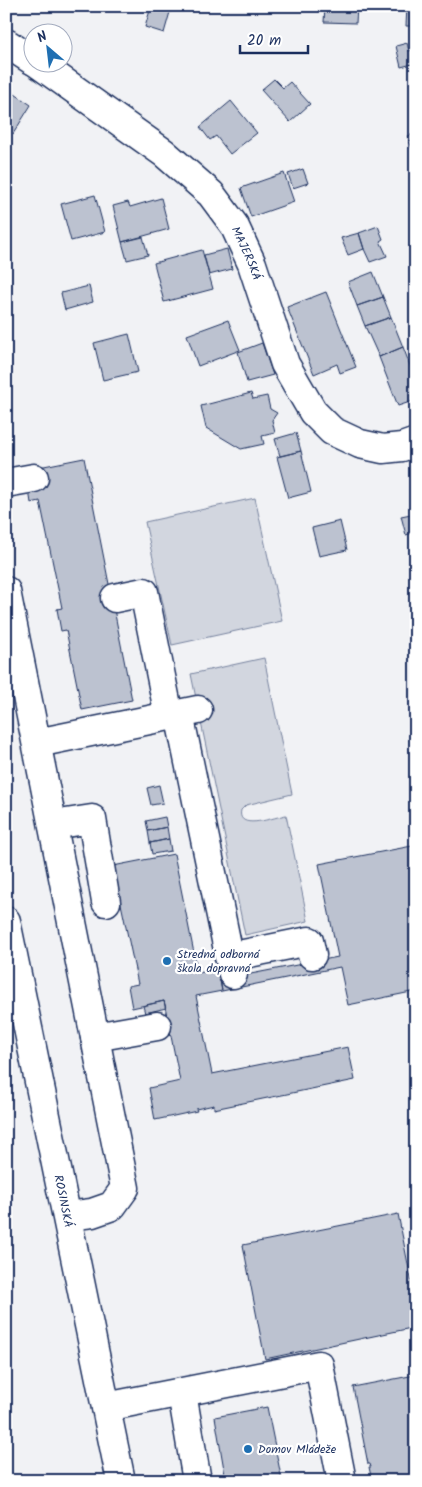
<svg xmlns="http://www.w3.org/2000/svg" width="422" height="1487" font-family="Kalam,sans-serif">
  <rect width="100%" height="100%" fill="#f1f2f5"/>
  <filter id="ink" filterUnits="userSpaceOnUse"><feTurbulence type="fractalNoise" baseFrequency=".02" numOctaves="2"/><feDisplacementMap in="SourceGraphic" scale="10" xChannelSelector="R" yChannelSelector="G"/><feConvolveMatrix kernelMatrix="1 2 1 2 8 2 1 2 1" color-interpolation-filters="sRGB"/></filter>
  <g filter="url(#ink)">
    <path fill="#d2d6df" stroke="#76829e" d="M255,498L282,621L172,645L145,522Z
      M264,658L292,794L246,805L241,810C236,832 275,817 286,815L308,921L245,935L191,674Z"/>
    <path fill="#bcc2d0" stroke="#1b2f5e" d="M325,6H357L356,23L324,22Z
      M407,6H416V26H406Z
      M151,7L170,12L164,33L145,27Z
      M407,43L409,51L416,49V63L401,67L396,46Z
      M274,79L283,88L290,82L310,104L290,122L261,90Z
      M6,88L31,105L13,134L6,129Z
      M231,101L257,133L230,154L216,136L210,140L200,127Z
      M416,133V139L409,141L408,136Z
      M416,139V158L409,141Z
      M303,169L308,183L293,188L288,174Z
      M284,173L294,202L251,217L241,188Z
      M95,195L105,232L71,241L61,204Z
      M161,198L169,229L122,242L113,206L128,202L130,207Z
      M378,226L383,239L380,241L387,256L370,262L364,249L359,233Z
      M359,233L364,249L348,255L341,238Z
      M143,237L148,255L127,260L122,242Z
      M227,249L232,269L209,275L204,255Z
      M202,250L213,289L164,302L154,263Z
      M373,272L383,297L357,306L348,282Z
      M89,286L93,302L65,310L61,293Z
      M326,292L356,367L340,373L337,364L314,374L287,307Z
      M383,297L391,317L365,326L357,306Z
      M391,317L403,347L379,357L365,326Z
      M228,320L240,350L198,366L187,335Z
      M129,334L138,372L103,380L94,343Z
      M262,343L273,375L247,382L238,352Z
      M403,347L416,381V400L398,406L379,357Z
      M251,393L253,399L267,396L270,409L277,413L272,420L275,433L262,436L264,444L241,449L206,428L201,406Z
      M296,433L301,451L280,456L275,439Z
      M301,451L311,492L288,498L277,457Z
      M84,458L132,700L82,710L66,630L61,631L57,609L62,608L40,501L31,503L29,490L34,468Z
      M416,513V532L406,535L401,516Z
      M340,521L347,550L319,556L312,528Z
      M159,785L163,803L151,805L147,788Z
      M165,817L167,827L148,831L146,821Z
      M167,827L169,839L150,843L148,831Z
      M169,839L171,851L152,854L150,843Z
      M412,846L416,864V991L348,1005L340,967L222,991L220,980L338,957L319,864Z
      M174,854L198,973L218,969L222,991L196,996L212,1074L348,1047L355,1080L214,1109V1105L196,1109L197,1111L155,1120L149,1088L180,1081L164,1001L132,1008L128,986L138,984L113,866Z
      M164,1001L166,1008L145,1013L143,1006Z
      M398,1214L416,1304V1327L265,1359L243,1245Z
      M415,1375L416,1481H372L369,1467H371L370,1464H368L353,1387Z
      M267,1407L282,1481H226L215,1417Z"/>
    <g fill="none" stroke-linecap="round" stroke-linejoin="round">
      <g stroke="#1b2f5e" stroke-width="31">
        <g id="minor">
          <path d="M6,43L32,60"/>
          <path id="s1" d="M36,62L164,153L211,194L234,225L252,264L285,364L313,412L332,431L360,444L383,449L402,447L416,442"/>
          <path d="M6,483L34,478"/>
          <path d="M6,591L125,1188L112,1206L92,1213L68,1216"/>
          <path d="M115,598L144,592L169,716"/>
          <path d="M179,714L233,974"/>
          <path d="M37,743L198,710"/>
          <path d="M53,825L92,819L106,902"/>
          <path id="s2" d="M6,921L121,1481"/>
          <path d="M229,957L309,941L312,955"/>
          <path d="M95,1037L157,1026"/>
          <path d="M182,1393L197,1481"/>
          <path d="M106,1407L319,1365L342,1481"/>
        </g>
      </g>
      <use href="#minor" stroke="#fff" stroke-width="28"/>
    </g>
  </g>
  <g fill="#1f6fb2" stroke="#fff" stroke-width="2">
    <circle cx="167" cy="961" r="5"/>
    <circle cx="248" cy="1449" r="5"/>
  </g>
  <g text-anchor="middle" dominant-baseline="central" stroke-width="4.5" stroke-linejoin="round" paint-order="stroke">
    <g font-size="12" fill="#1b2f5e" stroke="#fff">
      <text stroke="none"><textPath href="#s1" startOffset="289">MAJERSKÁ</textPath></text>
      <text stroke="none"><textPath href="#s2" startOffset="286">ROSINSKÁ</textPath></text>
    </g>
    <g font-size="12" fill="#1b2f5e" stroke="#fff" text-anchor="start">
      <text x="177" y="954">Stredná odborná<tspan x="177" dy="14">škola dopravná</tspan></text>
      <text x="258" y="1449">Domov Mládeže</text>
    </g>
  </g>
  <rect width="422" height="1487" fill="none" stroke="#fff" stroke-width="25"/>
  <rect x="12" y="12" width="397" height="1462" fill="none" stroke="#1b2f5e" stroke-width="2" filter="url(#ink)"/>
  <g transform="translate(48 48) rotate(332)"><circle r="24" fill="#ffffff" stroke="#a4acbf"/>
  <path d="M0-4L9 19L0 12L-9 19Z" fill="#1f6fb2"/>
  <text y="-8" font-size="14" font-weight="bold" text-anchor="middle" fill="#1b2f5e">N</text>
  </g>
  <path d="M240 45v8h68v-8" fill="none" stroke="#1b2f5e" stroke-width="2.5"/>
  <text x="247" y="45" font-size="15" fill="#1b2f5e" stroke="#ffffff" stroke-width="4" paint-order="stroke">20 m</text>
</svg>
